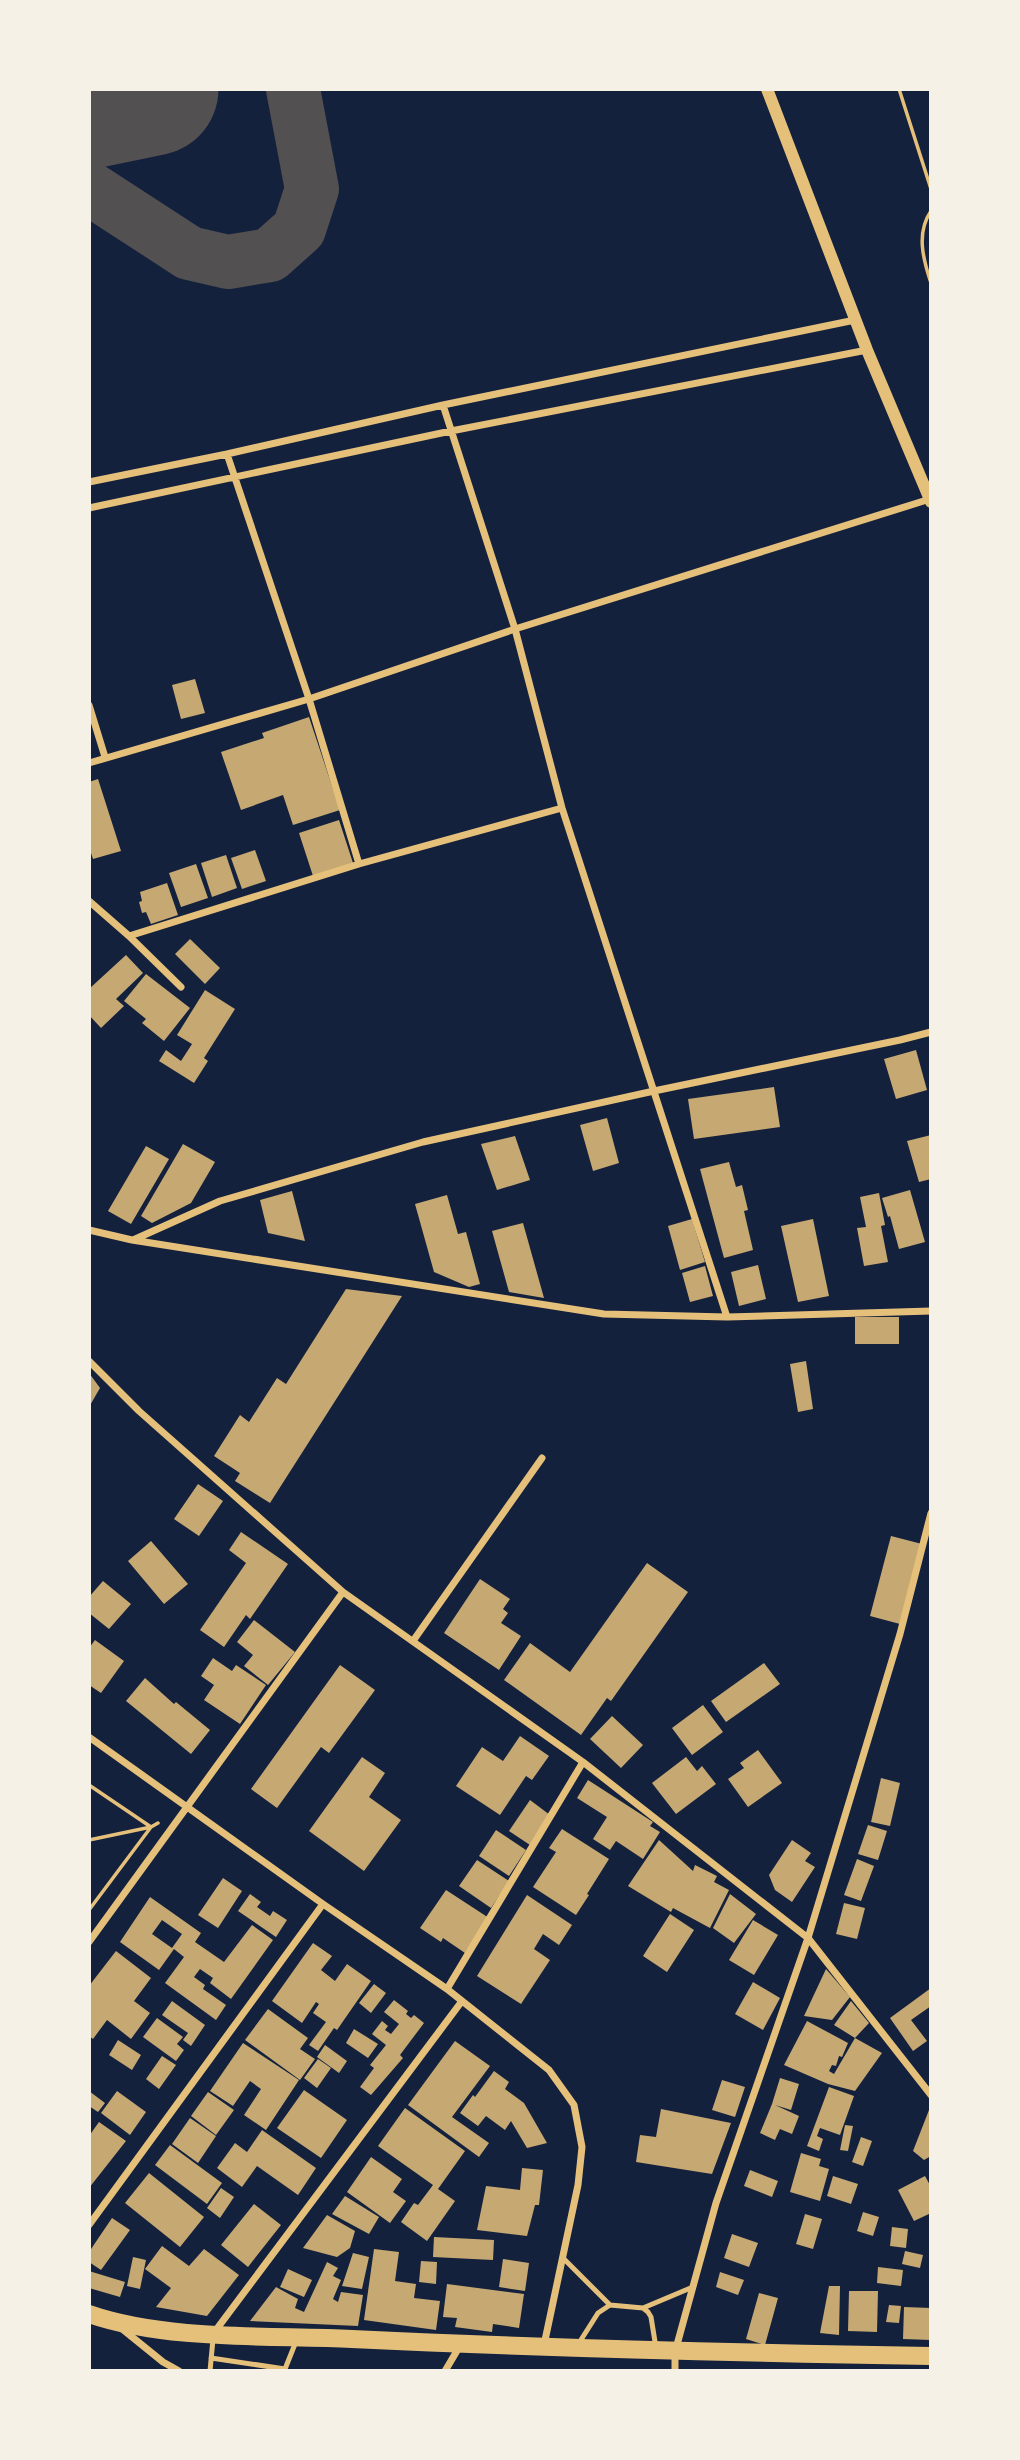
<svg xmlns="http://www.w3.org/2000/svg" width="1020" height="2460" font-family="'Crimson Pro',serif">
  <rect width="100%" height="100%" fill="#14213d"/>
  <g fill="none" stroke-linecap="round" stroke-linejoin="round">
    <path stroke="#525050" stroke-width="54" d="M89,188L189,253L228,262L270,255L299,229L312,189L293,89"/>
    <path stroke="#525050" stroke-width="133" d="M89,102L152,89"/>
  </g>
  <path fill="#c6a872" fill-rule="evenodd" d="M195,679L205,713L181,719L172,685Z
    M309,717L340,810L293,825L283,795L241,810L221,752L264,738L262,733Z
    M98,779L121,851L93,859L89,847V782Z
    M339,820L353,863L313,876L299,833Z
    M255,850L266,881L242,889L231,858Z
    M226,855L237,888L212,897L201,863Z
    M196,864L208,898L181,907L169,873Z
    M167,883L178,915L151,924L146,912L142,913L139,902L142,901L140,892Z
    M190,939L220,968L205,984L175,954Z
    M126,955L143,973L116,999L124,1006L101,1028L89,1015V989Z
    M146,974L190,1008L164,1041L142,1023L146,1019L124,1001Z
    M205,990L235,1009L204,1058L208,1061L194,1083L159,1061L166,1050L181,1061L192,1044L177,1035Z
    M916,1050L927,1090L896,1099L884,1059Z
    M774,1087L780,1127L694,1139L688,1099Z
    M607,1118L619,1163L593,1171L580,1125Z
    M931,1135V1179L919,1182L907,1141Z
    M515,1136L530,1180L497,1190L481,1144Z
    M183,1144L215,1162L191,1203L152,1223L141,1216Z
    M146,1146L169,1159L131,1224L108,1211Z
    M729,1162L736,1187L742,1185L748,1210L744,1211L753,1250L724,1258L700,1169Z
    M910,1190L925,1242L899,1249L890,1216L888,1217L882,1198Z
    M292,1191L305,1241L268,1233L260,1200Z
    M879,1193L885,1225L881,1226L888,1262L864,1266L857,1228L866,1227L860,1197Z
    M447,1195L458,1234L466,1232L480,1284L469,1287L434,1272L415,1204Z
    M692,1219L705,1262L680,1270L668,1226Z
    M813,1219L829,1296L798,1302L781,1226Z
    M523,1223L544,1298L509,1292L492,1231Z
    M758,1265L766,1299L739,1306L731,1272Z
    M705,1266L713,1296L690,1302L682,1273Z
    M346,1289L402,1296L270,1503L235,1481L240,1473L214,1456L240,1415L249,1422L277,1378L286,1384Z
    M855,1317H899V1344H855Z
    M806,1361L813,1409L798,1412L790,1364Z
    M89,1373L100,1388L89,1407Z
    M198,1484L223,1501L199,1536L174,1519Z
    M241,1532L288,1564L250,1619L246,1615L224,1647L200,1630L246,1563L229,1550Z
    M891,1536L922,1544L900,1624L870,1616Z
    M151,1541L188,1584L164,1604L128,1561Z
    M647,1563L688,1592L611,1701L607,1698L581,1735L504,1680L530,1643L570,1672Z
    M480,1579L510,1599L503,1609L508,1613L501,1623L521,1636L499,1670L444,1633Z
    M103,1581L131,1604L109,1629L89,1613V1597Z
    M254,1620L295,1652L268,1685L244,1666L253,1655L237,1642Z
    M95,1640L124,1661L101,1693L89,1685V1648Z
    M213,1658L232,1671L236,1665L266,1685L240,1724L204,1700L214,1685L201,1676Z
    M764,1663L780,1684L726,1722L711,1701Z
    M340,1665L375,1690L329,1753L321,1747L277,1808L251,1789Z
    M145,1678L174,1704L176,1702L210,1730L191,1754L126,1701Z
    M703,1705L723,1732L692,1755L672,1728Z
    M612,1716L643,1745L621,1768L590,1739Z
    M520,1736L549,1756L532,1780L526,1776L500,1815L456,1786L482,1747L503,1761Z
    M758,1750L782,1783L748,1807L728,1779L744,1768L740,1763Z
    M362,1757L385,1773L369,1797L401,1820L364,1871L309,1831Z
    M686,1757L697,1771L702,1766L716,1784L676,1814L652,1783Z
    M881,1778L900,1783L890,1826L871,1822Z
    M588,1780L653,1822L650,1826L660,1832L643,1859L616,1841L610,1850L593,1839L607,1817L577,1798Z
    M530,1800L550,1815L530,1845L509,1831Z
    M868,1825L887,1831L878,1860L858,1854Z
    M562,1829L609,1859L587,1894L589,1895L576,1915L533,1887L556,1852L549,1848Z
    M496,1830L526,1850L509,1876L479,1856Z
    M659,1840L693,1871L695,1865L717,1876L714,1882L729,1890L710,1928L673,1908L671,1912L628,1886Z
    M792,1840L811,1853L805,1861L815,1867L792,1902L775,1890L769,1875Z
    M857,1859L874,1866L861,1901L844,1895Z
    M477,1860L509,1881L491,1908L459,1886Z
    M223,1878L242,1891L218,1928L198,1915Z
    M446,1890L489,1918L465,1953L443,1938L441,1942L420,1928Z
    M250,1894L261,1902L257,1907L270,1916L273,1911L287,1920L276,1937L238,1911Z
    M730,1894L756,1914L734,1943L713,1928Z
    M527,1895L572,1925L559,1945L543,1934L534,1949L550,1960L521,2004L477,1976Z
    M150,1897L201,1933L195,1942L224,1962L252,1925L273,1940L231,1999L210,1983L213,1978L200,1969L194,1977L205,1985L203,1989L226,2005L216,2020L165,1983L184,1957L174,1949L159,1970L120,1942ZM162,1920L182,1934L172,1948L152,1934Z
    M844,1903L865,1908L857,1939L836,1934Z
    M670,1914L694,1930L667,1972L643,1956Z
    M753,1920L778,1935L754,1975L729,1960Z
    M313,1943L332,1956L321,1970L335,1981L347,1964L371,1981L337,2030L334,2028L318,2051L309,2045L326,2022L313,2013L319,2004L316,2002L302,2023L272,2001Z
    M116,1951L151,1978L134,2001L150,2013L131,2039L107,2020L93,2039L89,2036V1986Z
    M826,1969L850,1997L832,2020L804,2016Z
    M753,1982L780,1998L763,2030L735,2014Z
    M374,1984L386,1993L371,2013L359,2003Z
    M931,1988V2006L911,2020L927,2041L913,2051L890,2018Z
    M394,2000L408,2011L406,2014L411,2018L414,2015L424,2023L400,2055L403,2058L371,2095L360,2087L374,2068L370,2065L386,2045L372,2034L382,2021L388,2026L385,2030L391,2034L399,2024L384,2012Z
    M172,2001L205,2025L191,2046L183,2040L188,2033L162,2015Z
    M851,2001L869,2023L855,2038L834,2025Z
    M268,2009L308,2038L300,2049L315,2059L300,2080L245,2040Z
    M157,2018L183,2037L177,2044L184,2050L176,2061L143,2037Z
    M807,2021L848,2043L842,2057L839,2056L836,2066L832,2065L829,2071L834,2074L855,2038L882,2053L855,2091L828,2084L784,2065Z
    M354,2029L378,2044L368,2058L346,2043Z
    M118,2040L141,2055L132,2070L109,2055Z
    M455,2041L490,2066L452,2117L489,2143L479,2157L408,2105Z
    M243,2043L299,2080L266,2130L244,2115L261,2089L250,2081L233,2106L210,2091Z
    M325,2045L347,2061L339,2073L317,2057Z
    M162,2056L176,2065L159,2089L146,2079Z
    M318,2059L331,2068L317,2088L304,2078Z
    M494,2071L509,2082L505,2089L524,2103L547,2143L527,2148L511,2121L505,2130L486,2116L478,2126L460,2113L473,2095L475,2097Z
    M780,2078L799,2084L791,2110L775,2105L799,2116L792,2134L780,2129L775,2140L760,2133L772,2104Z
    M722,2080L745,2087L735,2117L712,2110Z
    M829,2087L854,2096L840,2135L820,2128L817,2136L823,2139L819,2151L807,2146Z
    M304,2090L347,2120L321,2158L277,2128Z
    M89,2091L105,2103L98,2112L89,2106Z
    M117,2091L146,2112L130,2135L101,2113Z
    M208,2092L234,2110L216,2135L191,2116Z
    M405,2108L465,2151L438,2189L455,2201L427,2241L401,2222L414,2203L418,2205L433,2185L378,2146Z
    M661,2109L731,2123L712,2174L636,2162L640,2135L656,2137Z
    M929,2110L931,2113V2156L924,2160L913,2151Z
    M190,2118L216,2136L198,2163L172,2144Z
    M99,2122L126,2141L89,2188V2136Z
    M845,2125L853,2126L848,2151L840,2150Z
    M262,2130L316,2168L298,2195L257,2166L242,2187L217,2168L235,2143L247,2152Z
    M861,2137L872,2141L863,2166L852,2162Z
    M170,2145L222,2183L207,2204L155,2165Z
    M801,2153L821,2159L819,2166L829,2169L820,2201L790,2192Z
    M371,2157L402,2179L393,2192L406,2201L390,2223L347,2192Z
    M522,2168L543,2170L539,2205H535L527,2236L477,2230L486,2186L520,2190Z
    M750,2170L778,2181L772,2197L744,2186Z
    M149,2173L204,2217L180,2247L125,2203Z
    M833,2176L858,2184L851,2204L827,2196Z
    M925,2176L931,2187V2213L914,2221L898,2190Z
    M221,2188L234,2197L220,2218L207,2208Z
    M345,2196L379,2217L369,2234L332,2214Z
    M254,2204L281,2225L248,2267L221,2245Z
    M863,2212L879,2217L873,2236L857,2231Z
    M805,2214L822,2219L813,2249L796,2244Z
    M327,2215L355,2231L350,2248L337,2257L303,2248Z
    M112,2218L130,2230L101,2270L89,2262V2252Z
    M892,2227L908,2229L906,2248L890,2246Z
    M732,2234L758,2243L749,2267L724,2258Z
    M434,2237L494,2240L493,2260L433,2257Z
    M162,2246L189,2266L204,2249L239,2275L207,2316L156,2307L171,2288L145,2269Z
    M374,2249L399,2252L395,2281L416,2284L414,2298L440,2301L436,2330L364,2320Z
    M905,2251L923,2255L920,2268L902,2264Z
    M353,2253L369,2257L362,2289L342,2286Z
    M133,2257L146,2260L140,2289L127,2286Z
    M503,2259L529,2263L525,2291L499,2287Z
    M421,2261L437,2262L436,2284L419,2282Z
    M327,2262L338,2268L333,2276L341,2280L333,2299L338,2302L341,2292L363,2295L358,2326L250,2321L276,2287L298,2299L295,2308L304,2312Z
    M878,2267L903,2270L901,2286L877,2283Z
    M288,2269L312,2280L304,2297L280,2287Z
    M89,2271L125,2282L120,2297L89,2288Z
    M720,2272L744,2280L738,2295L716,2287Z
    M447,2284L524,2294L519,2328L493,2324L492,2332L455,2327L457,2318L443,2317Z
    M829,2286H840L839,2335L820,2333Z
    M849,2291H878L877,2332L848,2331Z
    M759,2293L778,2298L765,2345L746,2339Z
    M889,2305L901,2306L899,2323L886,2322Z
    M904,2307L931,2308V2340L903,2339Z"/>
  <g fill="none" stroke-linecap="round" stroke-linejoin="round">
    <path stroke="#e5c07b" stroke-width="3.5" d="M899,89L931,189
      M931,211C916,233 923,259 931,283
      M89,1785L151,1827L89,1910
      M89,1840L151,1827L158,1823"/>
    <path stroke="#e5c07b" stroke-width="5" d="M563,2258L610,2305
      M643,2308L693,2287
      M579,2343L598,2313L610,2305L643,2308L648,2312L651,2317L656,2348
      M211,2358L285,2369
      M285,2369L297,2339
      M210,2371L213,2339"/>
    <path stroke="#e5c07b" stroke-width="7" d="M443,405L515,629L562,808L727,1317
      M227,454L309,699L359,864
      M89,482L227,454L443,405L855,320
      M89,508L451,431L867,350
      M89,705L105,757
      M89,763L309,699L515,629L930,499
      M89,901L129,936L181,987
      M129,936L359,864L562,808
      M89,1230L132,1240L604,1314L727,1317L931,1311
      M133,1240L220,1201L423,1142L654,1091L900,1040L931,1032
      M89,1361L139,1411L343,1592L583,1762L808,1938L931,2095
      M413,1641L542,1458
      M89,1737L323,1904L447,1989L549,2070L574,2105L582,2147L578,2185L544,2345
      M89,1942L343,1592
      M447,1989L583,1762
      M89,2225L323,1904
      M121,2328L163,2362L179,2371
      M213,2334L462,2001
      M445,2371L461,2344
      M675,2371V2352L716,2203L808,1938L900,1634L931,1513"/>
    <path stroke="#e5c07b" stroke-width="12" d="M767,89L867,350L931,502"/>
    <path stroke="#e5c07b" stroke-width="18" d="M89,2314C167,2341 270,2335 352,2339C545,2348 738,2353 931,2356"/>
  </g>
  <rect width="1020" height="2460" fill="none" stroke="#f6f1e7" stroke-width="182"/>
</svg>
